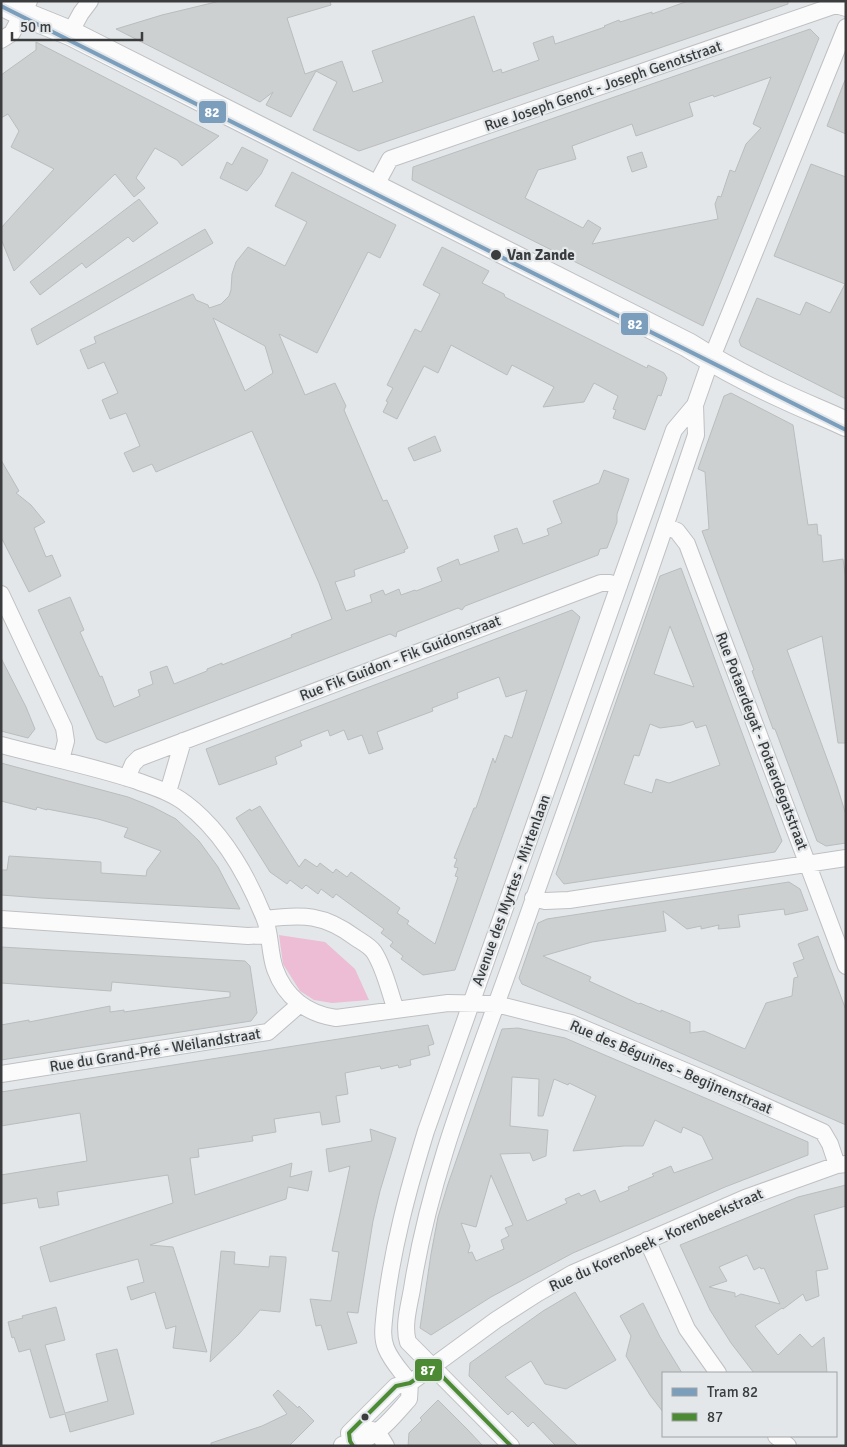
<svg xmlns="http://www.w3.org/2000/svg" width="847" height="1447" font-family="Signika,sans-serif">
  <rect width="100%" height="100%" fill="#e4e7e9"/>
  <path fill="#ecbdd4" d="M279,935L325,942L355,969L369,1000L332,1003L314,1000L300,991L283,964Z"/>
  <path fill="#cdd0d1" stroke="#babcbe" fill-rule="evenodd" d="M220,1H330L331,5L287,18L305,74L342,61L353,92L383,82L372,51L474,16L493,72L501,69L502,73L539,60L533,43L553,36L555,44L605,27L604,26L619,20L620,22L652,12V14L688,1H788V4L359,151L313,130L337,82L316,71L291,117L266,105L273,92L260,102L116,29L162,15Z
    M810,29L819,38L703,326L412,180L413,167ZM771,77L753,124L761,128L746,144L735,172L730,170L721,197L718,196L715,204L718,219L592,244L601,228L588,220L583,228L525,198L538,170L576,159L572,146L632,124L636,136L693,116L689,103L713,95L714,97Z
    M36,42L219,136L182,166L177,160L155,148L136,178L145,188L134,197L115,174L14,271L1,239V228L54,169L11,147L19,131L8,114L1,118V75L36,50Z
    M845,80H846V134L827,126Z
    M242,147L268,160L261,174L247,191L220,178L227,162L232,165Z
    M642,152L647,167L632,172L627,157Z
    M811,164L846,177V399L741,346L739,341L757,298L800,315L806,302L830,313L845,284L774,256Z
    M292,172L396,225L380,258L368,252L317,353L279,334L305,395L335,383L346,406L344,410L383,501L387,500L408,548L404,550L405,552L354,570L355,576L335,582L346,611L372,602L370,595L383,590L385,595L399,589L401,595L415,590L416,591L442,581L437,568L458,559L460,565L499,551L494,536L517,528L523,544L549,535L547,529L562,523L553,501L599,483L604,470L629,479L617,514V522L607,548L600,549L598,555L465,606L462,610L458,608L397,632L396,637L390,634L106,743L97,739L38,610L70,597L84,630L80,632L100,677L102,676L114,707L140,696L138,690L153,684L150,672L167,666L174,684L207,671V669L222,663V665L292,637L291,635L332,619L319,583L252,431L156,472L152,464L133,472L124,453L140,446L126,413L110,419L102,400L118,393L104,362L88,369L80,350L96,343L94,337L193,294L196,300L208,305L209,308L221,304L229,296L231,290L232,274L236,262L248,247L285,266L307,222L275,206ZM213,318L265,346L273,373L245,391Z
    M139,199L158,223L133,242L128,237L86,268L82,263L40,295L30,282Z
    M205,229L213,243L37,345L31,329Z
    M442,247L489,271L482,283L504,294L505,297L647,368L648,365L664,373L667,378L661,396L658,395L645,430L613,418L616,410L613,409L618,396L594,383L584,402L543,407L554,387L512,365L507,375L451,345L438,373L424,366L397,419L383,412L388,402L386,401L393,388L387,385L415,329L421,332L440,294L423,285Z
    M731,393L793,425L808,525L817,524L818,535H821L823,562L843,559L846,580V743H838L822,636L787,650L837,786L846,815V843L826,846L817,841L775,729H773L752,671L754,670L702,531L709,529L705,472L698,469L724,396Z
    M435,436L441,451L414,461L408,448Z
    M1,460L19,491L16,493L31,505L45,522L34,528L46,557L52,555L61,576L29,592L1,537Z
    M681,568L782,841L775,852L564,884L556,874L660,576ZM670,626L694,687L654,674ZM693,721L696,728L706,725L720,765L669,783L656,779L652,793L624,784L634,755L639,756L650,724L660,728L682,725Z
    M572,610L580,617L455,970L423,975L401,959L403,956L390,946L393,942L381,933L384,929L336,894L333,898L321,889L318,894L306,885L302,889L290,880L287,884L270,872L236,818L250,809L251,811L260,806L299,867L305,859L317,867L320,863L333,873L336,869L347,877L351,872L400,908L397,913L409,921L407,924L435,944L458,877L455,876L458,868L454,867L457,859L454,858L474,808H476L493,758L495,763L505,735L512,738L527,690L506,697L499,677L457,693L458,698L432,708L433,711L377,732L383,749L369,754L362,735L348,740L344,730L330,736L328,730L300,741L302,746L275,757L277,764L219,785L206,749Z
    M1,658L26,707L35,729L28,738L1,731Z
    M1,763L128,797L153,807L176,819L199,841L218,867L240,909L41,898L1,895V870H7L9,856L101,862V873L146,876L147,870L161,851L124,837L128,828L98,819L47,809V810L37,807L36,810L1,801Z
    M789,882L800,889L808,910L785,915L784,909L738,915L740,927L718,929L719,925L701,929V926L687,929L663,911L666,931L592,942L543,956L591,977L589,981L639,1004L640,1003L661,1012V1010L690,1022V1033L704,1031L745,1049L766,1003L792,996L794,978L798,977L793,963L804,959L798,944L818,936L846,1010V1125L522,984L519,978L538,923L547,919Z
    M1,947L245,961L250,966L257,1013L251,1021L1,1060V1025L29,1020V1022L110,1006V1012L124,1010V1012L230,997V992L112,982L111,991L1,983Z
    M428,1025L434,1044L428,1046L430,1055L410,1060L411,1065L399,1068L398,1065L381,1069L380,1066L345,1073L348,1094L336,1096L340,1122L322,1125L320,1112L274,1119L276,1132L252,1136L253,1141L198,1149L199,1157L190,1158L195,1195L292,1163L290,1177L312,1171L308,1191L288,1187L286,1199L150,1245L173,1247L207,1352L173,1348L176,1326L166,1329L155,1292L131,1300L127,1287L144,1282L138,1259L50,1282L40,1247L173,1203L168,1175L57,1192L59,1205L39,1208L37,1198L1,1204V1175L87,1161L80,1113L1,1126V1092Z
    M518,1028L565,1038L808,1142V1155L725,1187L573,1253L491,1297L431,1335L420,1328L431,1254L438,1217L448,1184L502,1029ZM512,1077L539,1079L538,1116H543L554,1079L568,1085L569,1083L596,1096L573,1151L624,1146H643L655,1120L681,1133L683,1127L702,1136L713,1159L674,1173L671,1166L652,1174L654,1176L628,1187L629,1190L600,1202L595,1190L581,1196L579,1193L565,1199L567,1203L527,1221L500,1154L530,1153L533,1161L546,1156L548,1130L510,1126ZM491,1175L513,1225L505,1228L509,1236L501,1240L504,1249L476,1261L472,1252L468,1253L470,1246L461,1223L476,1227Z
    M370,1129L396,1138L380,1191L373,1221L358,1313L347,1312L357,1343L328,1350L321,1325L316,1326L310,1299L331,1301L339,1252L332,1251L350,1166L329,1172L326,1149L372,1141Z
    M846,1185V1206L814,1215L828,1269L816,1271L819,1296L806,1301L803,1294L783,1309L782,1308L755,1326L778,1355L800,1334L812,1347L824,1337L827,1373H754L731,1343L710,1310L680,1245L798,1197ZM747,1255L754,1270L760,1267L761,1269L764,1268L780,1304L741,1294L735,1297V1293L709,1287L727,1281L719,1267Z
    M221,1251L235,1252L234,1264L269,1267L270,1256L286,1257V1261L280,1312L260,1310L239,1334L210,1362Z
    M575,1292L616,1360L566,1389L545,1384L531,1361L505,1377L578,1446H556L533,1422L528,1427L512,1411L508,1415L469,1376L470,1363L543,1311Z
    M643,1303L660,1337L682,1373H663V1412L650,1395L626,1356L631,1336L620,1316Z
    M56,1307L65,1340L45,1345L65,1413L108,1401L96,1354L117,1349L134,1414L70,1432L65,1414L50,1418L30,1349L19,1352L14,1337L12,1338L8,1322L23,1318L22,1316Z
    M278,1390L298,1408L299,1406L314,1421L289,1446H211V1443L262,1426L287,1414L273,1395Z
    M438,1400L467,1429L483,1446H408L409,1433L422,1420L420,1418Z"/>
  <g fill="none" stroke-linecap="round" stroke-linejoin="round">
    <g stroke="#bec0c2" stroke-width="18">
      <path id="street" d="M70,33L81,13L90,1
        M1,40L12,33L29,1
        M375,187L390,159L836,5L846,8
        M665,526L677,531L687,544L846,966
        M1,594L64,728L66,741L61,760
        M1,745C46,757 92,766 137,781C153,787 171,792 185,803C221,830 247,875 264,917C271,933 269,952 275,969C285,997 307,1014 336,1018L448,1003L496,1004L571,1023L709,1081L823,1132L830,1144L837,1165L846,1164
        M127,778L133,764L139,758L601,583H610L619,586
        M168,792L183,741
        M533,898L545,901L569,900L846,858
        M1,919L248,936L268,935
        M265,919C303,914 324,914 356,938C362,942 370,946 374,952C385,969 389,991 396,1010
        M1,1074L268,1032L300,1004
        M647,1240L687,1329L718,1373
        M410,1383C402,1372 391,1361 386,1348C381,1336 384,1323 385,1310C392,1249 408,1190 426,1131L674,430L695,405
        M367,1429L377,1431L386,1446
        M776,1436L788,1446
        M342,1445C350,1441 357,1442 365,1439C379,1435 399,1410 409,1399L410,1383
        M353,1446L350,1441L349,1433L396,1386L410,1383L496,1320L538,1293L573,1273L745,1198L837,1165
        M511,1446L408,1342C403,1326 409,1306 412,1289C430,1173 475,1065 514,955C567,804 622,654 673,503L696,435L695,405L710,362L846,27"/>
    </g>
    <g stroke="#bec0c2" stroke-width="26">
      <path id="secondary" d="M1,3L23,14L70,33L688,345C718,364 750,381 783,396C804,406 825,414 846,424"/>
    </g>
    <use href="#street" stroke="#fbfbfc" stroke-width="16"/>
    <use href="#secondary" stroke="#fbfbfc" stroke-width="24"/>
    <g stroke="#e3e7ea" stroke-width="8">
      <path id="bus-1" d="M353,1446L350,1441L349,1433L396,1386L410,1383L433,1367L511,1446"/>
    </g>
    <use href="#bus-1" stroke="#4c8b33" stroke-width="4"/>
    <g stroke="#e3e7ea" stroke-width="8">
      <path id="tram-1" d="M1,6L846,430"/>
    </g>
    <use href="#tram-1" stroke="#7b9ebc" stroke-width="4"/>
  </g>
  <g fill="#3a3c3d" stroke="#e3e7ea" stroke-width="2">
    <circle cx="496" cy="255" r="6"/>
    <circle cx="365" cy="1417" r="4.5"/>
  </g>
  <g text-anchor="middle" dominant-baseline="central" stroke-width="4.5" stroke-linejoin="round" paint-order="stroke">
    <g font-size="15" fill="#3a3c3d" stroke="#e3e7ea">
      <text transform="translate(603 86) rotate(-19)">Rue Joseph Genot - Joseph Genotstraat</text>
      <text transform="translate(400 658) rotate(-21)">Rue Fik Guidon - Fik Guidonstraat</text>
      <text transform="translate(762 741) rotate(69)">Rue Potaerdegat - Potaerdegatstraat</text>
      <text transform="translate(511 890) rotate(-70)">Avenue des Myrtes - Mirtenlaan</text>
      <text transform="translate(155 1050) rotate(-9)">Rue du Grand-Pré - Weilandstraat</text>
      <text transform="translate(671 1067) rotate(23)">Rue des Béguines - Begijnenstraat</text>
      <text transform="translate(656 1240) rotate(-24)">Rue du Korenbeek - Korenbeekstraat</text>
    </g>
    <g font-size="15" font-weight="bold" fill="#3a3c3d" stroke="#e3e7ea" text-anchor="start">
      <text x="507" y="255">Van Zande</text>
    </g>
  </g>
  <g stroke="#e3e7ea" stroke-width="2">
    <rect x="198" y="100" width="29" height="24" rx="5" fill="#7b9ebc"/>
    <rect x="620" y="312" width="29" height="24" rx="5" fill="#7b9ebc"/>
    <rect x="414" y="1358" width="29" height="24" rx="5" fill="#4c8b33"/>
  </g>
  <g font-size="14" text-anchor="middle" font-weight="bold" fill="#fff">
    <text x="212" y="117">82</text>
    <text x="635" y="329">82</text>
    <text x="428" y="1375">87</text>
  </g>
  <rect width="847" height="1447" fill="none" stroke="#3a3c3d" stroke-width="5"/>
  <rect x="662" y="1372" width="175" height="65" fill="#e3e7ea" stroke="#9fa3a5"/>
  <rect x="672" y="1388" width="25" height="8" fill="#7b9ebc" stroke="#9fa3a5"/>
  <text x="707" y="1397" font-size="15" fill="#3a3c3d">Tram 82</text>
  <rect x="672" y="1413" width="25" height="8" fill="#4c8b33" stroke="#9fa3a5"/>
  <text x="707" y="1422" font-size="15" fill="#3a3c3d">87</text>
  <path d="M12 32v8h130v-8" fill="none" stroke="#3a3c3d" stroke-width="2.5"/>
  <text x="20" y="32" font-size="15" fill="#3a3c3d" stroke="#e3e7ea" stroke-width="4" paint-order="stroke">50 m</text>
</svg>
